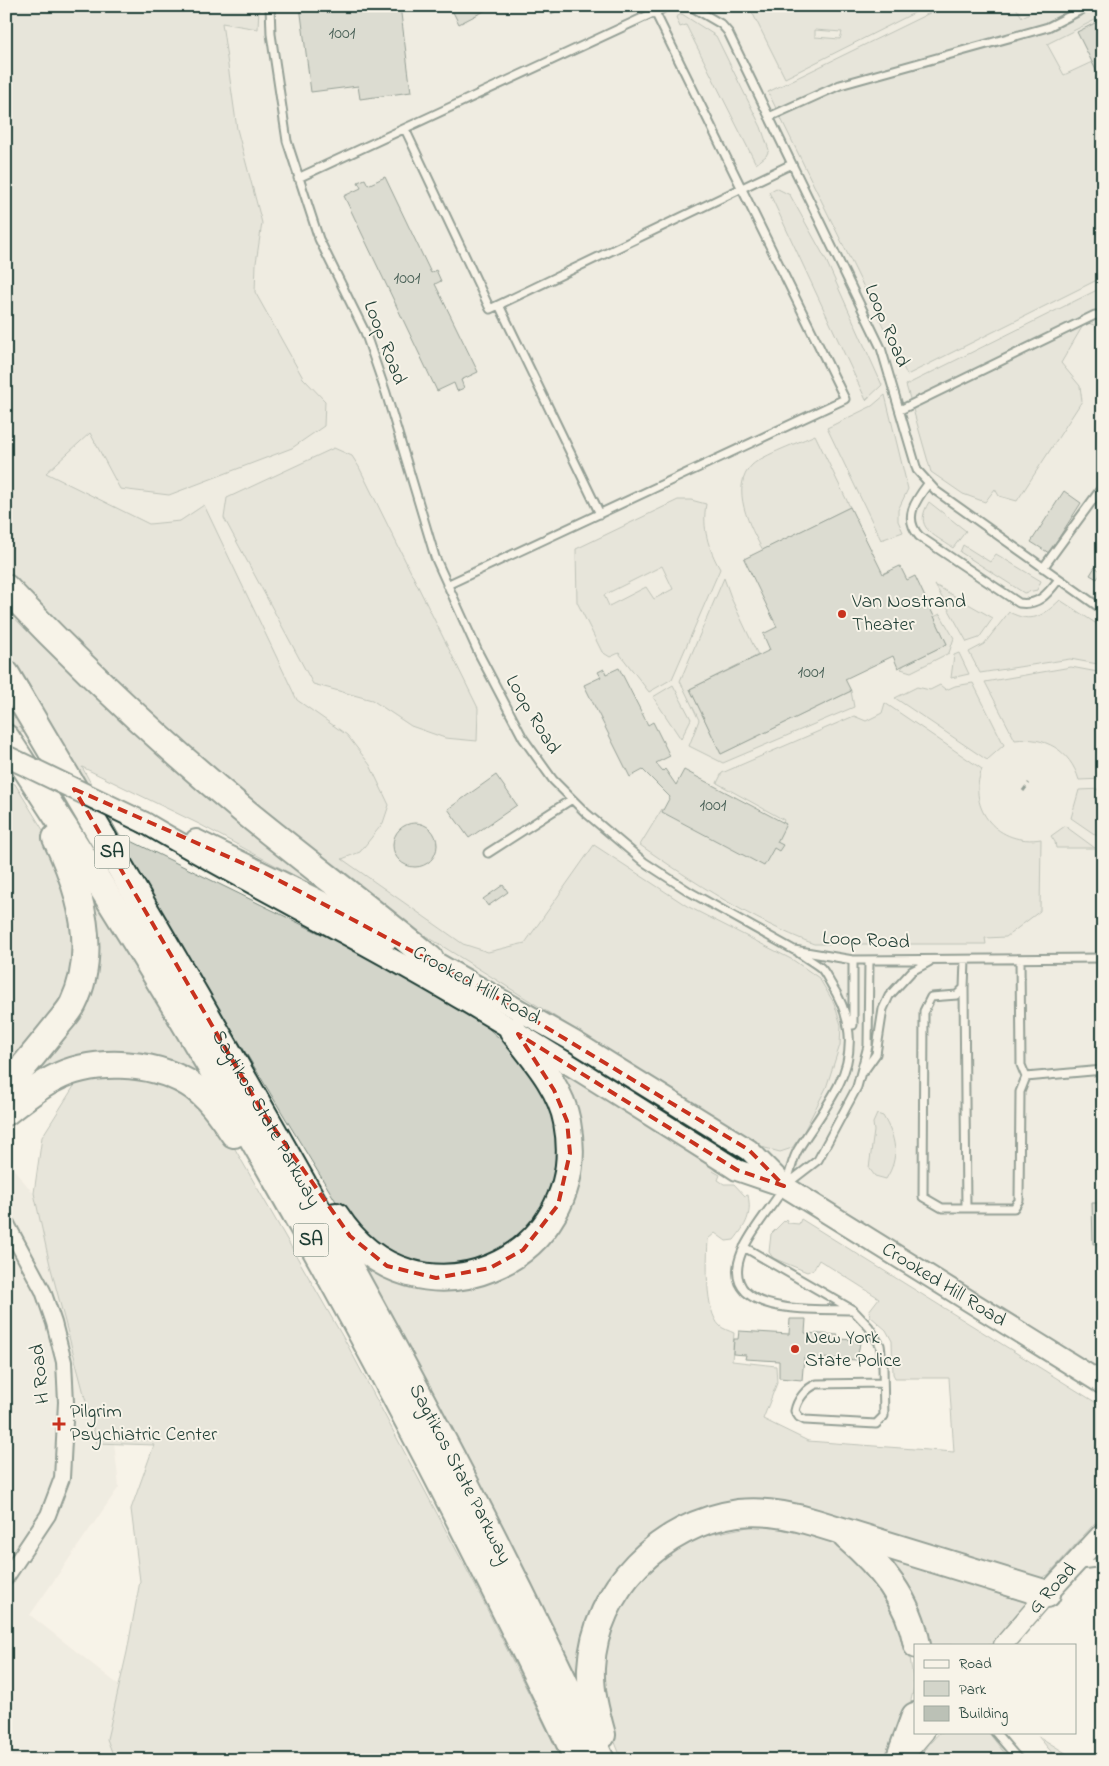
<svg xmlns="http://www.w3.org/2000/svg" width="1109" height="1766" font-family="'Indie Flower',sans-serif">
  <rect width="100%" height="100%" fill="#f7f3e8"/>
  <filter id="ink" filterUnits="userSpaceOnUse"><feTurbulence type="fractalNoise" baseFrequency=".02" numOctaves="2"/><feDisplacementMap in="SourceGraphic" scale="10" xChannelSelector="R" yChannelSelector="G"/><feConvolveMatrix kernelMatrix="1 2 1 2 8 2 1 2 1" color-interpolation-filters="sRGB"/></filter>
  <g filter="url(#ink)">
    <path fill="#e5e4d9" d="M6,6H1103V1381L545,1034L328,872L6,582Z
      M6,1160L53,1217L105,1362L119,1487L30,1615L214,1760H6Z"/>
    <path fill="#d3d5ca" stroke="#79897f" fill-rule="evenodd" d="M6,6H259L258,29L222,23L237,129L262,223L256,263L255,292L303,378L325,401L324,426L292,448L169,495L120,489L90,433L46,473L149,524L180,521L204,505L297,700L347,735L370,765L389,805L383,823L360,852L342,859L463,944L488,952L525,943L594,845L687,906L793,960L819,978L834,1003L841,1025L840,1045L826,1088L804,1131L792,1148L780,1152L765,1148L415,929L326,864L196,759L59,626L6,571Z
      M749,6H928L785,78ZM815,30L842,32L840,39L815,37Z
      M944,6H1015L1022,17L1044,6H1103V16L1047,44L1064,75L1092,62L1097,72L1103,69V277L907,375L768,92Z
      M682,14L716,36L761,127L769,150L766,156L756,164L686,25L680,27L676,17Z
      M776,188L790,195L825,258L882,385L866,400L769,192Z
      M1103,287V328L1085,322L1061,363L1080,386L1082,401L1017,501L999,496L995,489L985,502L963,494L931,472L906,385Z
      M885,395L908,489L898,510V521L903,532L881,540L827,428L872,406Z
      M815,435L850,507L763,550C750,528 729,487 752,465C763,455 800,442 815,435Z
      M334,448L352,456L359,467L478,708L477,741L445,738L411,726L372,700L313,684L224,518L227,498Z
      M678,500H691L706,504C702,528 708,548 720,569L672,679L649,692L619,653L610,657L602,652L577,602L576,549ZM662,566L673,589L654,599L646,587L609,606L604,595Z
      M929,502L966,531L953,548C933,534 913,528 929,502Z
      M963,545L990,562L996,554L1041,581L1037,590L1024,593L960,552Z
      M724,578L732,600L758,655L690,689L721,754L851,691L854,707L723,763L689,746L699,720L680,681Z
      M935,585L993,618L979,638L967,642Z
      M6,599L331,890L323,891L199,824L82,767L119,835L366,956L481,1022L515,1052L548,1097L563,1144L555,1194L529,1235L486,1264L437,1270L385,1254L346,1218L6,658Z
      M1060,600L1103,628V665L1070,659L980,673L969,652L984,644L1009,612C1032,624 1043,616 1060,600Z
      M940,614L954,638L949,653L911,672L901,669L904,665L947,644L934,617Z
      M959,653L969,674L951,678L954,655Z
      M1071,667L1103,673V779L1079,780C1070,750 1045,736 1015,740L985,682Z
      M973,683L1004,745L987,760L895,698L917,687L930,690L940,685L946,690L955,686Z
      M673,685L691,719L681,739L653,697Z
      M6,695L30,734L17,731L6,714Z
      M885,703L982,769C966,810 999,846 1041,839L1040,911L1006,937L985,938L986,944H814C751,920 695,883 640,845L662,809L763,861L784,820L717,783L722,773L854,716L866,721L882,713Z
      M6,780L15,784L46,835L72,900L77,965L71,994L6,1076Z
      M1103,789V840L1071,818L1079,790Z
      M1065,826L1095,848H1056L1055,842L1051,836Z
      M89,889L219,1098L157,1058L6,1103L61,1042Z
      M558,1067L714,1169L713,1171L720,1175L718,1180L724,1184H734L745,1196L748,1195C752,1215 746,1225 734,1240L726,1241L715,1233L708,1239C707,1259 704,1311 720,1326C723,1329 730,1331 734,1333L732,1361L776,1366L777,1383L763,1419L808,1441L954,1452L949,1378H895L893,1374L892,1341L886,1330L870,1316L869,1311L879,1298L819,1260L814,1269L807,1272L773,1258L769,1252L771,1234L786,1219L788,1223L799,1224L801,1219L1103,1407V1514L1048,1575L1036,1580L760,1505L647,1544L580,1686L353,1254L394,1278L439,1290L493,1280L528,1260L561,1225L580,1176L553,1072Z
      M144,1073L203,1103L235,1149L348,1346L476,1587L562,1760H115L107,1739L127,1652L140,1581L131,1509L154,1445L97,1443L50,1265L34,1193L42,1137L81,1075Z
      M877,1114L883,1116C896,1138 900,1157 886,1179L875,1176L869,1168L874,1131L873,1123Z
      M763,1524L832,1540L884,1586L907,1634L914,1687L903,1736L886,1760H622L607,1722L599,1669L625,1594L688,1539Z
      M882,1553L1028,1597L1030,1603L993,1645H927Z
      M940,1732H988L1010,1760H915Z
      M1038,1736L1077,1760H1058Z"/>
    <path fill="#bbc1b6" stroke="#1f3d34" d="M300,6H400L411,92L360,99L358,86L311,92Z
      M450,6H494L459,24Z
      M547,6H566L551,14Z
      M1103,19V69L1097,72L1077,32Z
      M385,177L431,273L436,270L441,281L435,284L478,372L461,380L464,388L457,391L454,383L437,391L344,196L361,188L358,182L365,179L368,185Z
      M1064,491L1081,503L1049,553L1031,542Z
      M850,507L883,574L900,566L907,580L915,576L947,644L898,668L893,656L845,679L851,691L721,754L690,689L770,650L763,634L777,627L744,559Z
      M1095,567L1102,572L1097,579L1090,575Z
      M619,668L648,725L653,722L670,756L656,763L663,771L665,769L676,785L684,770L786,824L777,842L783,845L779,851L774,848L764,866L662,812L670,797L643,770L630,777L584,685L601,677L598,672L604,669L606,674Z
      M496,775L517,805L469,838L448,809Z
      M393 845a22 22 0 1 1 44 0a22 22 0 1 1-44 0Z
      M503,885L508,892L488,906L483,899Z
      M1092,1203H1103V1243L1093,1244Z
      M790,1319H806L805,1333L838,1335V1339L857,1340V1343H860L857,1360L804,1357L802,1380L779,1378V1361L745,1359L746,1355L733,1354L734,1339H738L739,1331L789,1334Z"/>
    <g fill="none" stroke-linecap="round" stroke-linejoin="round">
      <g stroke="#1f3d34" stroke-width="11">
        <path id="service" d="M270,6L271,34L287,141L319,239L365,332L386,393L435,557L479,654L523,738L553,780L586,813L644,862L690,892L794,950L853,960L1103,958
          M690,6L721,24L728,32L881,348L917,470L936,491L1103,610
          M769,117L840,85L1048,27L1089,6
          M405,129L490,309L792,164
          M298,178L666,7L676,6
          M499,305L600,514
          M900,410L1095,315L1103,316
          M928,484C915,501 903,518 919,536L1019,603C1039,606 1048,593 1059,579
          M1043,568L1103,486
          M447,585L845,399L655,12
          M488,853L572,799
          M799,953C806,958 815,963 821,968C825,972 828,979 831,984C851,1015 856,1050 839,1084C828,1107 812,1127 799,1148C791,1160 791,1175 784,1187C770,1213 717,1263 746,1292C768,1313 824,1309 853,1310
          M1020,959L1021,1065L1026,1077L1103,1070
          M965,960L964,988L957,995L931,997L924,1011L923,1197L942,1208H1014L1019,1200L1020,1092L1026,1077
          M964,988L966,1208
          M853,1025V960
          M864,1071L876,1054L883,1009L889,996L912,971L929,962
          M787,1184L818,1160L857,1087L868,1046L869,960
          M744,1247L853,1310L869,1327L880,1345L883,1366L884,1416L876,1424L805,1420L799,1417L795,1411C797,1400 806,1388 817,1384L883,1383
          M1081,1565L1103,1562
          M995,1732L1019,1760"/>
      </g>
      <g stroke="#1f3d34" stroke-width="18">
        <path id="minor" d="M6,1222L43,1291L54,1323L64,1362L66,1402L62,1478L48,1515L6,1578"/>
      </g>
      <g stroke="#1f3d34" stroke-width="21">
        <path id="tertiary" d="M1003,1645L1047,1594
          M906,1754L925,1732"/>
      </g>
      <g stroke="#1f3d34" stroke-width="24">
        <g id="secondary">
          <path id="s1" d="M145,823C250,885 360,938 465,1001C557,1055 646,1113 737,1170L784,1186L1103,1384"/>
          <path d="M196,840L322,902L391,938"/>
          <path d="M417,952L575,1042L749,1150L782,1183"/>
          <path d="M1047,1594L1103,1533"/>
        </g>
      </g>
      <g stroke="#1f3d34" stroke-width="30">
        <g id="motorway">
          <path d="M6,588C82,668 164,745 249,815C309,864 371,910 430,959"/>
          <path id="s2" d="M6,674C216,1029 428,1385 601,1760"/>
          <path d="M6,738C221,1064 410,1407 578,1760"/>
          <path d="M6,1087C23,1068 39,1048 55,1028C61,1020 69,1012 73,1004C99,951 80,888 56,838"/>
          <path d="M6,1112C21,1100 36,1088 53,1079C92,1058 150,1061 188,1083C207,1094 222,1116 234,1134"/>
          <path d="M336,1216C415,1339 594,1262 567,1122C561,1088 534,1058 513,1031"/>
          <path d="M846,1536C880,1565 909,1599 917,1645"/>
          <path d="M602,1735C596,1713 590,1691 591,1668C595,1588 661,1524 738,1513C765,1510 791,1515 816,1523L1047,1594"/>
          <path d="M899,1760L915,1716"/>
        </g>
      </g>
      <path stroke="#1f3d34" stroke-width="3" stroke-dasharray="5 4" stroke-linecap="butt" d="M817,6L842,9L851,6
        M1023,791L1029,783"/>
      <use href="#service" stroke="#f7f3e8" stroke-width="7"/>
      <use href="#minor" stroke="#f7f3e8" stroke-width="14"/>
      <use href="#tertiary" stroke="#f7f3e8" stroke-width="18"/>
      <use href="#secondary" stroke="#f7f3e8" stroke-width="20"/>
      <use href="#motorway" stroke="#f7f3e8" stroke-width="26"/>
      <g stroke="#1f3d34" stroke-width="24" stroke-linecap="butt">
        <path id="secondary-bridge" d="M6,756L145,823"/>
      </g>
      <use href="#secondary-bridge" stroke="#f7f3e8" stroke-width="20"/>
    </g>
  </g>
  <path d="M0 0H1109V1766H0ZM74,789L265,873L476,985L749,1150L784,1186L737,1170L518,1034L554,1090L567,1121L570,1153L558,1205L523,1250L490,1268L436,1278L387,1266L350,1236L262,1111Z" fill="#f7f3e8" fill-opacity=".55" fill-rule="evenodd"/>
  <path fill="none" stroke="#c8321e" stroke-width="4" stroke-dasharray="10 6" stroke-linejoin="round" d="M74,789L265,873L476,985L749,1150L784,1186L737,1170L518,1034L554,1090L567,1121L570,1153L558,1205L523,1250L490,1268L436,1278L387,1266L350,1236L262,1111Z"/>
  <g fill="#c8321e" stroke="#f7f3e8" stroke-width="2">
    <circle cx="842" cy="614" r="5"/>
    <circle cx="795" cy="1349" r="5"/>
    <path d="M56.5 1416.5h5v5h5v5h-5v5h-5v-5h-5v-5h5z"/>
  </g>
  <g text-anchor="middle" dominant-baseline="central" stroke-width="4" stroke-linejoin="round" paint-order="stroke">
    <g font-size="18" fill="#465e54">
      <text x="342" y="34">1001</text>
      <text x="407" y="279">1001</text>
      <text x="811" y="673">1001</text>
      <text x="713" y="806">1001</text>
    </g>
    <g fill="#f7f3e8" stroke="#60746a" stroke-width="1">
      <rect x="94.5" y="835.5" width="35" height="33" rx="4"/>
      <rect x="293.5" y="1223.5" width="35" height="33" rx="4"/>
    </g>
    <g font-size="19" font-weight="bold" fill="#1f3d34">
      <text x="112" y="852">SA</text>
      <text x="311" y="1240">SA</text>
    </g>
    <g font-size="20" fill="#1f3d34" stroke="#f7f3e8">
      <text transform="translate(886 326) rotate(67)">Loop Road</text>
      <text transform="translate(384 343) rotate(69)">Loop Road</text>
      <text transform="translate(532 715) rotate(59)">Loop Road</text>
      <text transform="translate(866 941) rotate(3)">Loop Road</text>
      <text transform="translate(476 986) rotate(29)">Crooked Hill Road</text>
      <text stroke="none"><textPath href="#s2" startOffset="515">Sagtikos State Parkway</textPath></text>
      <text stroke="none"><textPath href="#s1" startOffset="924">Crooked Hill Road</textPath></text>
      <text transform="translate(41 1374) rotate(-96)">H Road</text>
      <text stroke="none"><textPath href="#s2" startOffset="920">Sagtikos State Parkway</textPath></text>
      <text transform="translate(1053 1589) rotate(-48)">G Road</text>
    </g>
    <g font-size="20" fill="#1f3d34" stroke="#f7f3e8" text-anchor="start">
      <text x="852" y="602">Van Nostrand<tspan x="852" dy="23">Theater</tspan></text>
      <text x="805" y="1338">New York<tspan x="805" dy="23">State Police</tspan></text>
      <text x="70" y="1412">Pilgrim<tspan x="70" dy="23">Psychiatric Center</tspan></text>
    </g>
  </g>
  <rect width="1109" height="1766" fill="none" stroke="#f7f3e8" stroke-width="25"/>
  <rect x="12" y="12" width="1084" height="1741" fill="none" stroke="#1f3d34" stroke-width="2" filter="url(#ink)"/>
  <rect x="914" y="1644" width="162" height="90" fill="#f7f3e8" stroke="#a1aaa0"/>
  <rect x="924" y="1660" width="25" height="8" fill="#f7f3e8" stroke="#a1aaa0"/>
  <text x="959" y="1668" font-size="15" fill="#1f3d34">Road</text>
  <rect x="924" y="1681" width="25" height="15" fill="#d3d5ca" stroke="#a1aaa0"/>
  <text x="959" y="1694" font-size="15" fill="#1f3d34">Park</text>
  <rect x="924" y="1706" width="25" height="15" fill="#bbc1b6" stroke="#a1aaa0"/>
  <text x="959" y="1718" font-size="15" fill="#1f3d34">Building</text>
</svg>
